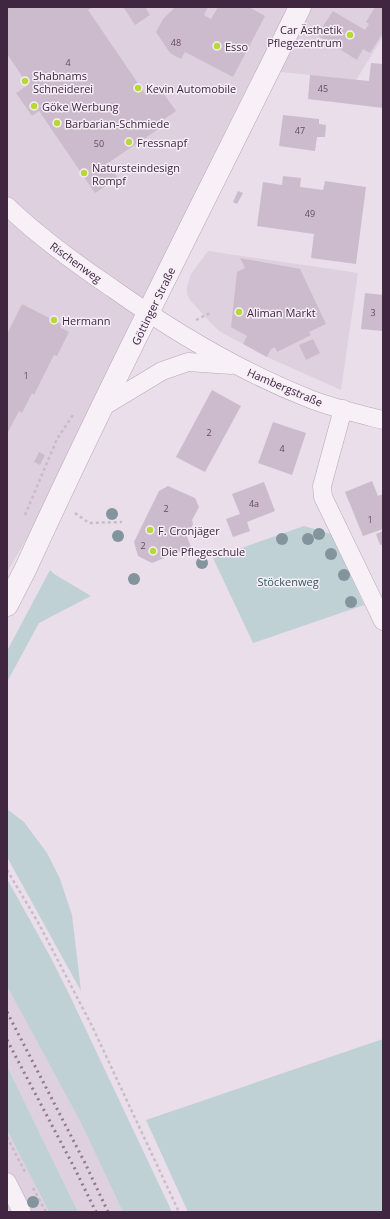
<svg xmlns="http://www.w3.org/2000/svg" width="390" height="1219" font-family="'Open Sans',sans-serif">
  <rect width="100%" height="100%" fill="#e9dee9"/>
  <path fill="#ded0de" d="M7,7H383V37L356,80L264,70L26,540L7,572Z
    M208,251L358,273L341,390L267,357L219,331L208,320L190,300L187,294V286L191,274Z
    M7,986L81,1123L123,1212H78L7,1066Z
    M7,1130L49,1212H7Z"/>
  <path fill="#bfd1d4" d="M304,526L331,534L364,605L253,643L213,558Z
    M50,570L54,574L91,596L39,623L7,682V651Z
    M7,809L24,822L47,853L60,879L72,915L81,991L7,857Z
    M7,879L50,956L70,996L172,1212H123L81,1123L7,986Z
    M383,1039V1212H188L146,1120Z
    M7,1066L78,1212H49L7,1130Z"/>
  <path fill="#cbc" d="M7,7H93L88,10L146,95L159,87L176,111L163,120L166,124L108,163L118,178L95,193L39,111L32,116L16,93L28,85L7,54Z
    M125,7H145L150,15L135,25L124,8Z
    M175,7H208L204,15L211,19L218,7H249L265,16L233,77L185,52L181,59L170,53L156,32L163,19Z
    M375,7H383V33L370,53L363,49L357,60L317,35L333,11L365,30L369,24L366,22Z
    M371,63L383,64V108L308,99L310,75L369,81Z
    M283,115L319,119V124L326,125L325,137H317L315,151L279,146Z
    M283,176L301,178L300,187L323,190L325,181L366,187L356,264L311,258L314,234L257,226L263,182L282,185Z
    M238,191L243,193L237,204L233,202Z
    M240,258L300,269L326,324L309,332L311,335L277,352L275,347L271,349L267,357L243,344L247,336L231,327L237,272L245,268Z
    M365,293L383,295V331L361,329Z
    M22,304L61,324L60,327L69,332L57,356L54,355L34,395L32,393L22,413L19,411L7,434V334Z
    M313,339L320,353L306,360L299,345Z
    M212,390L241,406L205,472L176,457Z
    M273,422L306,433L292,475L258,463Z
    M39,452L45,455L40,465L34,462Z
    M372,481L378,496L383,494V529L363,536L345,492Z
    M264,482L275,511L247,522L250,531L233,537L226,519L240,514L232,494Z
    M168,486L195,498L199,507L192,520L193,524L190,530L185,532L191,547L152,563L138,556L134,542L159,491Z
    M383,531V544L380,545L376,534Z"/>
  <g fill="none" stroke-linecap="round" stroke-linejoin="round">
    <g stroke="#b7a7b7" stroke-width="19">
      <path id="minor" d="M7,206C39,237 75,263 112,288C174,332 239,371 310,399C333,408 359,414 383,420
        M104,406L162,371L188,362L231,365
        M343,409L322,486L323,497L383,621
        M7,1182L22,1212"/>
    </g>
    <g stroke="#b7a7b7" stroke-width="23">
      <path id="tertiary" d="M7,605L25,570C112,380 208,194 300,7"/>
    </g>
    <path stroke="#c8bcc8" stroke-width="2.5" stroke-dasharray="3 3" stroke-linecap="butt" d="M196,320L212,312
      M75,513L89,523L122,522
      M25,515L57,439L73,415
      M7,870L39,924L92,1026L179,1212
      M7,1137L26,1174
      M33,1188L46,1212"/>
    <use href="#minor" stroke="#f7f1f7" stroke-width="18"/>
    <use href="#tertiary" stroke="#f7f1f7" stroke-width="22"/>
    <path stroke="#937794" stroke-width="3" stroke-dasharray="2 4" stroke-linecap="butt" d="M7,1012L85,1163L108,1212
      M7,1040L75,1169L96,1212"/>
  </g>
  <g fill="#84949d">
    <circle cx="112" cy="514" r="6"/>
    <circle cx="319" cy="534" r="6"/>
    <circle cx="118" cy="536" r="6"/>
    <circle cx="282" cy="539" r="6"/>
    <circle cx="308" cy="539" r="6"/>
    <circle cx="331" cy="554" r="6"/>
    <circle cx="202" cy="563" r="6"/>
    <circle cx="344" cy="575" r="6"/>
    <circle cx="134" cy="579" r="6"/>
    <circle cx="351" cy="602" r="6"/>
    <circle cx="33" cy="1202" r="6"/>
  </g>
  <g fill="#b8d839" stroke="#f6eef6" stroke-width="1.5">
    <circle cx="350" cy="35" r="4"/>
    <circle cx="217" cy="46" r="4"/>
    <circle cx="25" cy="81" r="4"/>
    <circle cx="138" cy="88" r="4"/>
    <circle cx="34" cy="106" r="4"/>
    <circle cx="57" cy="123" r="4"/>
    <circle cx="129" cy="142" r="4"/>
    <circle cx="84" cy="173" r="4"/>
    <circle cx="239" cy="312" r="4"/>
    <circle cx="54" cy="320" r="4"/>
    <circle cx="150" cy="530" r="4"/>
    <circle cx="153" cy="551" r="4"/>
  </g>
  <g text-anchor="middle" dominant-baseline="central" stroke-width="3" stroke-linejoin="round" paint-order="stroke">
    <g font-size="9" fill="#644b64">
      <text x="176" y="42">48</text>
      <text x="68" y="62">4</text>
      <text x="323" y="88">45</text>
      <text x="300" y="130">47</text>
      <text x="99" y="143">50</text>
      <text x="310" y="213">49</text>
      <text x="373" y="312">3</text>
      <text x="26" y="375">1</text>
      <text x="209" y="432">2</text>
      <text x="282" y="448">4</text>
      <text x="254" y="503">4a</text>
      <text x="166" y="508">2</text>
      <text x="370" y="519">1</text>
      <text x="143" y="545">2</text>
    </g>
    <g font-size="11" fill="#412641" stroke="#f6eef6" text-anchor="start">
      <text x="342" y="29" text-anchor="end">Car Ästhetik<tspan x="342" dy="13">Pflegezentrum</tspan></text>
      <text x="225" y="46">Esso</text>
      <text x="33" y="75">Shabnams<tspan x="33" dy="13">Schneiderei</tspan></text>
      <text x="146" y="88">Kevin Automobile</text>
      <text x="42" y="106">Göke Werbung</text>
      <text x="65" y="123">Barbarian-Schmiede</text>
      <text x="137" y="142">Fressnapf</text>
      <text x="92" y="167">Natursteindesign<tspan x="92" dy="13">Rompf</tspan></text>
      <text x="247" y="312">Aliman Markt</text>
      <text x="62" y="320">Hermann</text>
      <text x="158" y="530">F. Cronjäger</text>
      <text x="161" y="551">Die Pflegeschule</text>
    </g>
    <g font-size="11" fill="#412641" stroke="#f6eef6">
      <text transform="translate(76 262) rotate(36)">Rischenweg</text>
      <text transform="translate(153 306) rotate(-64)">Göttinger Straße</text>
      <text transform="translate(285 387) rotate(23)">Hambergstraße</text>
    </g>
    <g font-size="11" fill="#32575e" stroke="#f6eef6">
      <text x="288" y="581">Stöckenweg</text>
    </g>
  </g>
  <rect width="390" height="1219" fill="none" stroke="#412641" stroke-width="16"/>
</svg>
